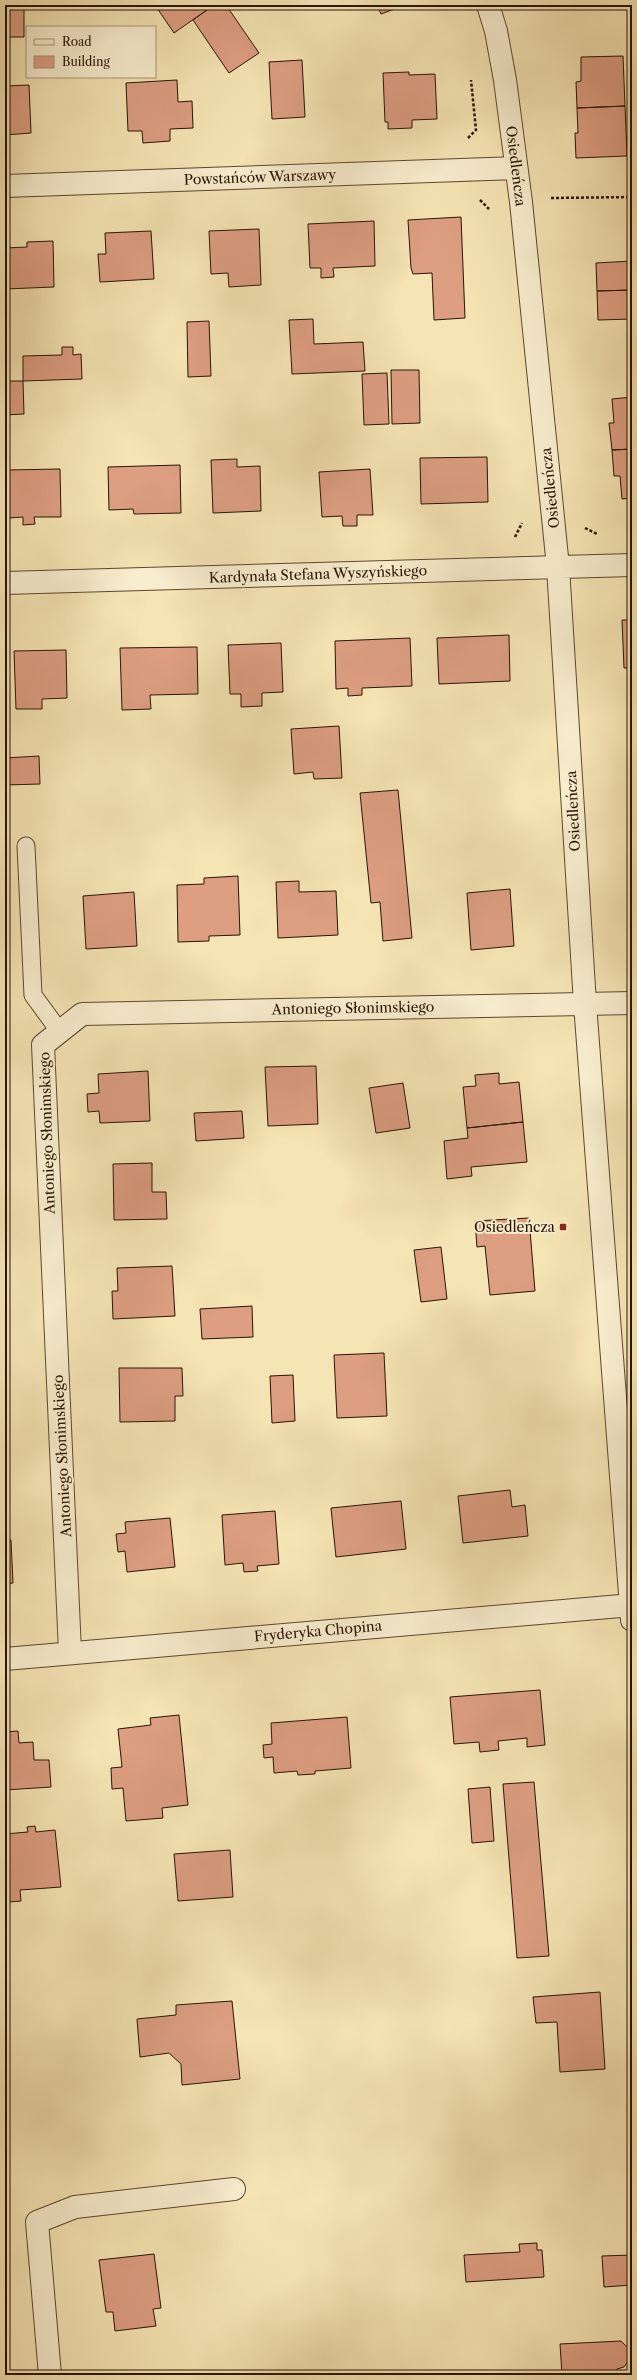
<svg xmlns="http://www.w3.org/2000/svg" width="637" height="2380" font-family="'Libre Caslon Text',serif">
  <rect width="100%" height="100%" fill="#f5e4b4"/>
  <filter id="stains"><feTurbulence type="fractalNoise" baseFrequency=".005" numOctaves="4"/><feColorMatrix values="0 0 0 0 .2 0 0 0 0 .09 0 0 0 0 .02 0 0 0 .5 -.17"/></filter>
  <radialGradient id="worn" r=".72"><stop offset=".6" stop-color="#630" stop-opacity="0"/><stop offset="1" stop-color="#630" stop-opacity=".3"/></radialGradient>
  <path fill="#dd9e82" stroke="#281400" d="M161,5H214L174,33L157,8Z
    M214,5H226L259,53L229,73L193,20Z
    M240,5H248L242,9Z
    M377,5H405L381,14Z
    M5,8L24,9V37H5Z
    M623,56L625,106L577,108L576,82L581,81V57Z
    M302,60L305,117L272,119L269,62Z
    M409,72V75L435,74L437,119L412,120V128L388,129V122H385L383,73Z
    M177,80L178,102L192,101L193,128L170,129V141L143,143L142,131H128L126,83Z
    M29,85L31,133L5,135V86Z
    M625,106L627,156L576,158L575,133H578L577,108Z
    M461,217L465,318L434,320L432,273L413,274L411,268L408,220Z
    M374,221L375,266L333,268L334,277L321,278V268H310L308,224Z
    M259,229L261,285L229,287L228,273L211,274L209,231Z
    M151,231L154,279L100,282L98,254H106L105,233Z
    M53,241L54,287L5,289V248L27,247V242Z
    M632,261V290L597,291L596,263Z
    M632,290V319L598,320L597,291Z
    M313,319L314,344L363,342L365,371L292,374L289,320Z
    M209,321L211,376L188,377L187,322Z
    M62,347H73V355L81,354L82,379L23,381V356L62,355Z
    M391,370H419L420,423L392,424Z
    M387,373L389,424L364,425L362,374Z
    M5,381H23L24,414L5,415Z
    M632,397V449L612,450L609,423H614L612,399Z
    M632,449V498L622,499L620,476H614L612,450Z
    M487,457L488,502L421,504L420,458Z
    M237,459V467L260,466L261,511L213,513L211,460Z
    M180,465L181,513L134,514L133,509L109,510L108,467Z
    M60,469L61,517H34L35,524L23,525V517L9,518L7,470Z
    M370,469L373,515H357V526H343L342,516L322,517L319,472Z
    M622,620H632V668H624Z
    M509,635L510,681L439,684L437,638Z
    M410,638L412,686L362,688V695L348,696V688L336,689L335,641Z
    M281,643L283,692L262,693V706L241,707V694H230L228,645Z
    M197,647L198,694L150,695L151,709L122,710L120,648Z
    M66,650L67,698L42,699V709H16L14,651Z
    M339,726L342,778L314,779L313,772L294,774L291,729Z
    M39,756L40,784L5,785V758Z
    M398,790L412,938L383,941L380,902L371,903L360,793Z
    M630,796H632V815Z
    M238,876L240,935L209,936V941L178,942L177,885L204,884V878Z
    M299,881V892L336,891L338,935L278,938L276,882Z
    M510,889L514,946L471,950L467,893Z
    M134,892L137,946L86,949L83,896Z
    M316,1066L318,1124L268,1126L265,1067Z
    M148,1071L150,1121L100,1123L99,1111L88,1112L87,1094L99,1093L98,1074Z
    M499,1073V1084L519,1082L523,1122L467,1128L463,1087L476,1086L475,1075Z
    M403,1083L410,1128L376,1133L369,1088Z
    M242,1111L244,1138L196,1141L194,1113Z
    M523,1122L527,1162L471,1167L472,1176L447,1179L444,1141L468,1138L467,1128Z
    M152,1163V1192H166L167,1219L114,1220L113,1164Z
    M529,1218L535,1291L490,1295L485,1246L477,1247L475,1221Z
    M441,1247L447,1299L421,1302L414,1250Z
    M172,1266L175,1316L113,1319L112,1291H118L117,1268Z
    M252,1306L253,1337L202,1339L200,1309Z
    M384,1353L387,1416L337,1418L334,1355Z
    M119,1368H182L183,1396H175V1421L120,1422Z
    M293,1375L295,1421L272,1423L270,1376Z
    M510,1490L512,1507L525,1505L528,1536L463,1543L458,1496Z
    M401,1501L406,1549L336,1557L331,1508Z
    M275,1511L279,1564L257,1566L258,1571L244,1572L243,1563L225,1565L222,1515Z
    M170,1518L175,1567L127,1572L125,1551L118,1552L116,1534L126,1533L125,1522Z
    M5,1540H11L13,1583L5,1584Z
    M540,1690L545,1745L527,1747V1738L498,1741L499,1750L480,1752L479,1742L454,1744L450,1697Z
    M179,1715L188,1805L162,1808L163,1818L126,1821L123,1788L112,1789L111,1768L122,1767L118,1729L151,1725L150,1718Z
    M347,1717L351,1768L315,1771V1774L298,1775L297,1771L274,1773L273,1757L264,1758L263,1745L272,1744L271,1723Z
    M18,1731L19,1743L33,1742L34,1760H49L51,1787L5,1790V1732Z
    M534,1782L549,1956L517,1958L503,1784Z
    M490,1787L494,1841L472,1843L468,1789Z
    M35,1826L36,1832L55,1830L61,1887L20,1890L21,1901L9,1902L5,1877V1834L28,1832L27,1827Z
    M230,1850L233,1897L178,1901L174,1854Z
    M600,1992L605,2069L560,2072L557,2022L536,2023L533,1997Z
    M232,2001L240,2079L182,2085L181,2064L169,2053L140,2057L137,2019L176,2015V2005Z
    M537,2243V2250H542L544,2277L466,2282L464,2255L520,2252L519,2244Z
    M154,2254L161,2308L153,2309L156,2326L115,2331L113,2312H106L99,2260Z
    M632,2255V2285L604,2287L602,2256Z
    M621,2341L631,2351V2357L624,2367L617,2369L618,2375H562L560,2344Z"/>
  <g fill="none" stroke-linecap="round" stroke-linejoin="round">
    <g stroke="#5b482d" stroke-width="19">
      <path id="service" d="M26,846L33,995L60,1032"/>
    </g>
    <g stroke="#5b482d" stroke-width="24">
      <path id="minor" d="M488,5L496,31L505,80L521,202L558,567L585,1004L632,1620
        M5,186L516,168
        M5,583L632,565
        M70,1652L43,1045L82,1014L632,1003
        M5,1659L632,1605
        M50,2375L37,2222L75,2207L234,2189"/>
    </g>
    <path stroke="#281400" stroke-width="2.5" stroke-dasharray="3 2" stroke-linecap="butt" d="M468,138L476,130L471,80
      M551,198L632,197
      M480,200L489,209
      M585,528L597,534
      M515,537L522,523"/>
    <use href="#service" stroke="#f8edce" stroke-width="17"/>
    <use href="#minor" stroke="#f8edce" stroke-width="22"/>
  </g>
  <rect fill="#8f2418" stroke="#f8edce" stroke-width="1.5" x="559" y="1223" width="8" height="8" rx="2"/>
  <g text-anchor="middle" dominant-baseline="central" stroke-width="4" stroke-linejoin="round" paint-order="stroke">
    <g font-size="14" fill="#281400" stroke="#f8edce">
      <text transform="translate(516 166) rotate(83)">Osiedleńcza</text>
      <text transform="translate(260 177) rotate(-2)">Powstańców Warszawy</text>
      <text transform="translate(550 488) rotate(-96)">Osiedleńcza</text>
      <text transform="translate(318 574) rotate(-2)">Kardynała Stefana Wyszyńskiego</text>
      <text transform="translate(573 811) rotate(-93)">Osiedleńcza</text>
      <text transform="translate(353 1008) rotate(-1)">Antoniego Słonimskiego</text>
      <text transform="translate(47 1133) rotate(-92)">Antoniego Słonimskiego</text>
      <text transform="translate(62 1456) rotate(-93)">Antoniego Słonimskiego</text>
      <text transform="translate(318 1631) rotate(-5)">Fryderyka Chopina</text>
    </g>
    <g font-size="14" fill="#281400" stroke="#f8edce" text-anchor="end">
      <text x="555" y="1227">Osiedleńcza</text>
    </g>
  </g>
  <rect width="637" height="2380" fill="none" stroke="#f5e4b4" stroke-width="20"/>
  <rect x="6" y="6" width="625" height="2368" fill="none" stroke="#281400" stroke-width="2"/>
  <rect x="10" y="10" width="617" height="2360" fill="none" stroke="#281400"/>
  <rect x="26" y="26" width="130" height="52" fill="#f8edce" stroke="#a5967c"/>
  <rect x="34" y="39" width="20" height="6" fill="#f8edce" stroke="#a5967c"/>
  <text x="62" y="46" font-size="12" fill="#281400">Road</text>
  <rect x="34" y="56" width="20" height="12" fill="#dd9e82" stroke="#a5967c"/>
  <text x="62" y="66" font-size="12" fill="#281400">Building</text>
  <rect width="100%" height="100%" filter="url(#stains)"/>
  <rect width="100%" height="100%" fill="url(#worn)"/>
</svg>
